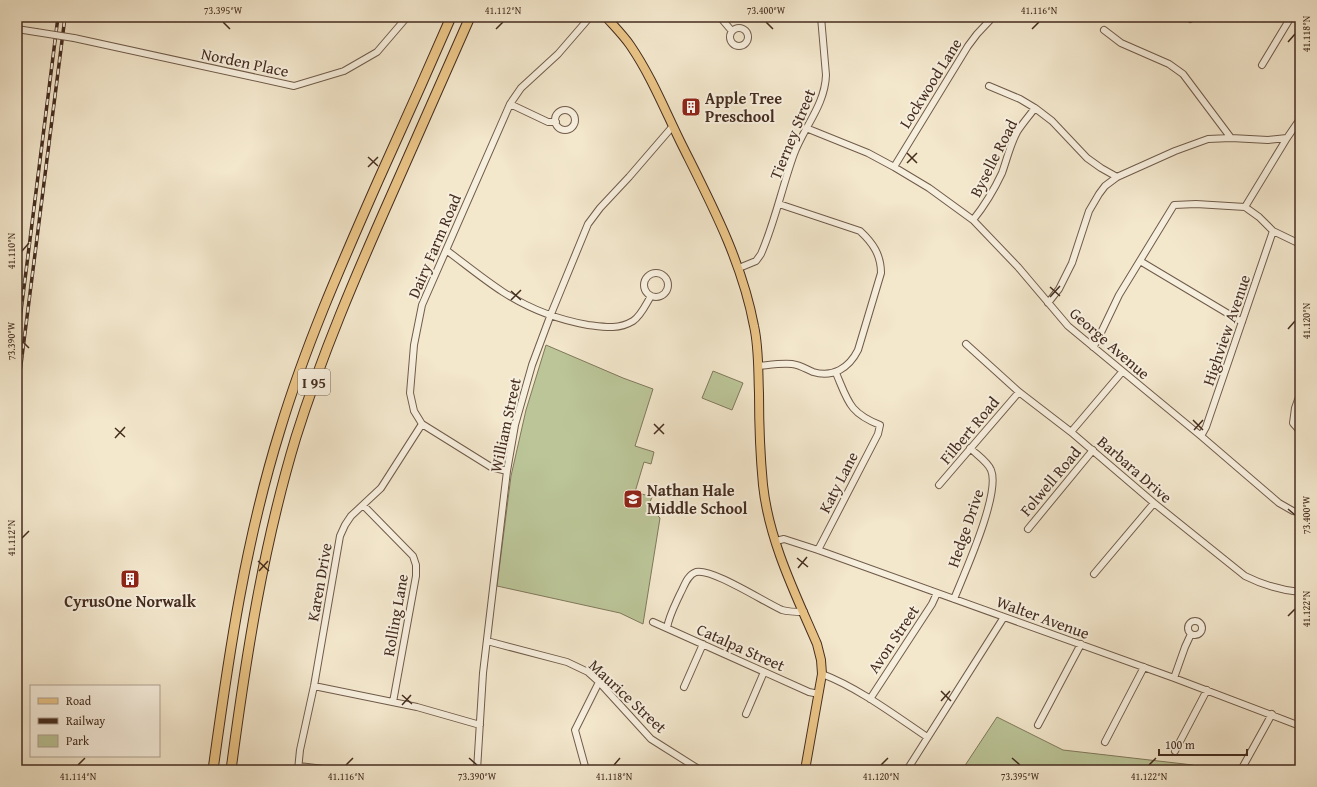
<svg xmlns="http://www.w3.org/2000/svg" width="1317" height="787" font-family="'Gentium Book Plus',serif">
  <rect width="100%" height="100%" fill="#f3e7cc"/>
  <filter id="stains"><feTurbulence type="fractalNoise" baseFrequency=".005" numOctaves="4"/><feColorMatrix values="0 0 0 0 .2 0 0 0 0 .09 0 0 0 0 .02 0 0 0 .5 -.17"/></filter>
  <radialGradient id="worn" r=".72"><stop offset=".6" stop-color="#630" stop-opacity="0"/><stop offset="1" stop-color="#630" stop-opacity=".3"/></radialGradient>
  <path fill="#bbc598" stroke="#80785c" d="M546,345L623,378L653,389L635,446L654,452L651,464L644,462L635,492L652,497L650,502L656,514L660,518L643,624L620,613L497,586L511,476L526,410Z
    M713,371L743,383L732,410L702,398Z
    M997,717L1063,750L1193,765L1198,770H962Z"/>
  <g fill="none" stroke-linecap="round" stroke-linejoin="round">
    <g stroke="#705b4a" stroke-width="8">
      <path id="minor" d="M720,17L731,30
        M1190,19L1191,17
        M730 37a9 9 0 1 1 18 0a9 9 0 1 1-18 0Z
        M17,29L36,32
        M1104,30L1121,43L1169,64L1183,74L1231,138
        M74,38L294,86L344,71L377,52L407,17
        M1262,65L1291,17
        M989,86L1020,99L1035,108L1052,121L1087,158L1101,168L1117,177
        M510,104L548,122H556
        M555 120a10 10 0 1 1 20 0a10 10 0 1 1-20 0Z
        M806,128L868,153L894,167L929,188L973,220L1018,267L1068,326L1201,436L1279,503L1293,511L1300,513
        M894,167L968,46L977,34L993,17
        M1245,207L1287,138
        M973,220C985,205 994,190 1002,173C1007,159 1010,145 1017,132C1022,124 1029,116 1035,108
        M446,250C465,264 483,279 503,292C528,308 559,320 588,325C604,327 618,330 633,321C641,316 646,304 651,296
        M1140,261L1242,322
        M739,268L756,261L761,254C775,222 782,187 794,154C804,127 825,105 826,75L821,17
        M644 285a12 12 0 1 1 24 0a12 12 0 1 1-24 0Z
        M1048,303L1059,289L1072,263L1089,211L1099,194L1105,186L1117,177L1175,151L1208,139L1231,138L1268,140L1287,138L1300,119
        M966,344L1019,392L1071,432L1154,503L1245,576C1263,585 1280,590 1300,592
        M1093,347L1097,341L1119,295L1174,205L1196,204L1245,207L1259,217L1273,231L1300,244
        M758,366C769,365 781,363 792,364C800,365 806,369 813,372C833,378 849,368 858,350L881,273C881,255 873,243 860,231L779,204
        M1300,394L1295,408L1293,423L1300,431
        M1071,432L1122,372
        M1201,436L1206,427L1273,231
        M507,471L491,467L422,424L414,411L410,393L414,345L422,305L510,104L521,88L558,54L590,17
        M939,485L1019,392
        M363,505L413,556L416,565V576L393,702
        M1028,529L1093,450
        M776,541L784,539L818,550L1174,678L1300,726
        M818,550L878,434L880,425C849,413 848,401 836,373
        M1094,574L1154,503
        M954,599C964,574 1001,493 991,470C988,462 977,455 970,448
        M1188 628a7 7 0 1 1 14 0a7 7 0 1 1-14 0Z
        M653,622L809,692L819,694
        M667,628C669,616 675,605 680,594C684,587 687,575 696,572C712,568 764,602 782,610C789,612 797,612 804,612
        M487,641L567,662L588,672L599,682L651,739L700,770
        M822,674C857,687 896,716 927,737
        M1174,678L1185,647L1191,634
        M314,686L417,707L480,725
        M684,687L703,644
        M870,699L932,604L937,593
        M746,714L764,672
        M1038,725L1081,644
        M1105,742L1144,667
        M1175,751L1207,690
        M299,766L332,770
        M298,770L300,750L314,686L340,536L345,525L351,516L381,488L422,424
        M477,770L483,673L507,471L515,425L532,365L551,314L588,224L600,208L629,177L673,126
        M586,770L575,730L599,682
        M907,770L1004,617
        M1241,770L1272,714"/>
    </g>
    <g stroke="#442c1f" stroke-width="10">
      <path id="major" d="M606,17C614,26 623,35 630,45C652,77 666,113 683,147C712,205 742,262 754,326C759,348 758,371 759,393C759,424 760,454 763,485C769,541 795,593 817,644L821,660L822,674L805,770"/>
    </g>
    <g stroke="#442c1f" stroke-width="11">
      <path id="highway" d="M213,770C229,653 245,543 280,430C306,344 342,263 378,181C403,126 427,72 451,17
        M231,770C246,657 263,546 296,437C322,354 356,275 391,196C417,136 444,77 470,17"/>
    </g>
    <use href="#minor" stroke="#f7efde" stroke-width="6"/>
    <use href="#major" stroke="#eac486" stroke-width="8"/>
    <use href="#highway" stroke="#eac486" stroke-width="9"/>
    <g stroke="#442c1f" stroke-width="3.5">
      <path id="rail" d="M17,343L58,17
        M17,396L65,17"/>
    </g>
    <use href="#rail" stroke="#f7efde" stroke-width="2" stroke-dasharray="6" stroke-linecap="butt"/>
    <g stroke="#705b4a" stroke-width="8" stroke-linecap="butt">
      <path id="minor-bridge" d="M36,32L74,38"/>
    </g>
    <use href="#minor-bridge" stroke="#f7efde" stroke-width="6"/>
  </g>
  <path fill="none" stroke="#442c1f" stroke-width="1.5" d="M223,22L230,29M766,22L773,29M496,29L503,22M1032,29L1039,22M1288,42L1295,34M907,153L917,163M368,157L378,166M907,163L917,153M368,167L378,157M22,251L29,243M1050,287L1060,296M511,291L521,300M1050,297L1060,286M511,300L521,290M1288,329L1295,321M22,341L29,348M1193,420L1203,430M654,424L664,434M115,428L125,437M1194,430L1203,420M654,434L664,424M115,438L125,427M1288,509L1295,515M22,538L29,531M797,558L808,567M258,561L269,571M798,568L807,557M259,571L268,561M1288,616L1295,609M941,691L951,701M402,695L412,704M941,701L950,691M402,705L411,695M469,758L477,765M1012,758L1020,765M78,765L85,758M346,765L353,758M614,765L620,758M881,765L888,758M1149,765L1156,758"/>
  <defs>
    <g id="building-square" transform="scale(1)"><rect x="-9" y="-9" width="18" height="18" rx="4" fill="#8f2418" stroke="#f7efde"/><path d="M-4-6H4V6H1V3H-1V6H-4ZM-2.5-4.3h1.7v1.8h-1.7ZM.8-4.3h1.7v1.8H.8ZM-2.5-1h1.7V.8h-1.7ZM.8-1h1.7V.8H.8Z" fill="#fff"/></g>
    <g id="school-square" transform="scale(1)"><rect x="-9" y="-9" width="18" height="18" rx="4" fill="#8f2418" stroke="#f7efde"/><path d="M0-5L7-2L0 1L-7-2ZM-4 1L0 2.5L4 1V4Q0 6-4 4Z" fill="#fff"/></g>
  </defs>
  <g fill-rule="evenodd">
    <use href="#building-square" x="691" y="107"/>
    <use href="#school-square" x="633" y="499"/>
    <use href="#building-square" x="130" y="579"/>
  </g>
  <g text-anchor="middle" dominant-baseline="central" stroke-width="4" stroke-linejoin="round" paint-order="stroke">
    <rect fill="#f7efde" stroke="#7a6658" stroke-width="1" x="298" y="369" width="32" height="26" rx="3"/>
    <g font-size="15" font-weight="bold" fill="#442c1f">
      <text x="314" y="382">I 95</text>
    </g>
    <g font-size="16" fill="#442c1f" stroke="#f7efde">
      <text transform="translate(245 62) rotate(12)">Norden Place</text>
      <text transform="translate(930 83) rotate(-58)">Lockwood Lane</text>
      <text transform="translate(792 134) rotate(-68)">Tierney Street</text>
      <text transform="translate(993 158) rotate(-63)">Byselle Road</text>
      <text transform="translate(434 246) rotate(-67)">Dairy Farm Road</text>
      <text transform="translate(1226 330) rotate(-71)">Highview Avenue</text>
      <text transform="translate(1110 343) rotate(41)">George Avenue</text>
      <text transform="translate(505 425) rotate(-78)">William Street</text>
      <text transform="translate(969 430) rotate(-50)">Filbert Road</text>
      <text transform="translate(1135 469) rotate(41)">Barbara Drive</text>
      <text transform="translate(1050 481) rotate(-50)">Folwell Road</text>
      <text transform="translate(838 482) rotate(-63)">Katy Lane</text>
      <text transform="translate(965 528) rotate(-71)">Hedge Drive</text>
      <text transform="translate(319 582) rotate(-80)">Karen Drive</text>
      <text transform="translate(395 615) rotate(-80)">Rolling Lane</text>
      <text transform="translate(1043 617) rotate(20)">Walter Avenue</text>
      <text transform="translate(893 639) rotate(-56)">Avon Street</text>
      <text transform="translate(741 647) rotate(24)">Catalpa Street</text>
      <text transform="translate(628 696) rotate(43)">Maurice Street</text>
    </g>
    <g font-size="16" font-weight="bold" fill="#442c1f" stroke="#f7efde" text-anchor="start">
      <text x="705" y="98">Apple Tree<tspan x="705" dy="18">Preschool</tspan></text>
      <text x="647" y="490">Nathan Hale<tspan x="647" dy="18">Middle School</tspan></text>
      <text x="130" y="601" text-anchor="middle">CyrusOne Norwalk</text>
    </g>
  </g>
  <rect width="1317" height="787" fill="none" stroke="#f3e7cc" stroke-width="44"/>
  <rect x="30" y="685" width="130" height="72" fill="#f7efde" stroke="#afa192"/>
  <rect x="38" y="698" width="20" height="6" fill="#eac486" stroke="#afa192"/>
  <text x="66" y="705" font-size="12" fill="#442c1f">Road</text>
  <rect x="38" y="718" width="20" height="6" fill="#442c1f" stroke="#afa192"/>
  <text x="66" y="725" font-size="12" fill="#442c1f">Railway</text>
  <rect x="38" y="735" width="20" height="12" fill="#bbc598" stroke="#afa192"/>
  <text x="66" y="745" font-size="12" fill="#442c1f">Park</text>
  <path d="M1159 749v6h88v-6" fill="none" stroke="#442c1f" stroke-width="2"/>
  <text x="1165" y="749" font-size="12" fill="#442c1f" stroke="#f7efde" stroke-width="3" paint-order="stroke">100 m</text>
  <rect x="22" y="22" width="1273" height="743" fill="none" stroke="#442c1f" stroke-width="1.5"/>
  <g font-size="10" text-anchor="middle" fill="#442c1f">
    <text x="223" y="14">73.395°W</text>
    <text x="503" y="14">41.112°N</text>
    <text x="766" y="14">73.400°W</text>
    <text x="1039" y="14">41.116°N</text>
    <text transform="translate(1306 34) rotate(-90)" y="4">41.118°N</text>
    <text transform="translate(11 251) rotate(-90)" y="4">41.110°N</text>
    <text transform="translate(1306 321) rotate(-90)" y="4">41.120°N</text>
    <text transform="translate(11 341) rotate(-90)" y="4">73.390°W</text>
    <text transform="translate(1306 515) rotate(-90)" y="4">73.400°W</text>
    <text transform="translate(11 538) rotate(-90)" y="4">41.112°N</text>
    <text transform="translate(1306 609) rotate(-90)" y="4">41.122°N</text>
    <text x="78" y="780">41.114°N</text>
    <text x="346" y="780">41.116°N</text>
    <text x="477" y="780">73.390°W</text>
    <text x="614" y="780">41.118°N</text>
    <text x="881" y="780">41.120°N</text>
    <text x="1020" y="780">73.395°W</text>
    <text x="1149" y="780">41.122°N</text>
  </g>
  <rect width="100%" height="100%" filter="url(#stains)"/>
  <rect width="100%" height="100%" fill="url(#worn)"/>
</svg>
